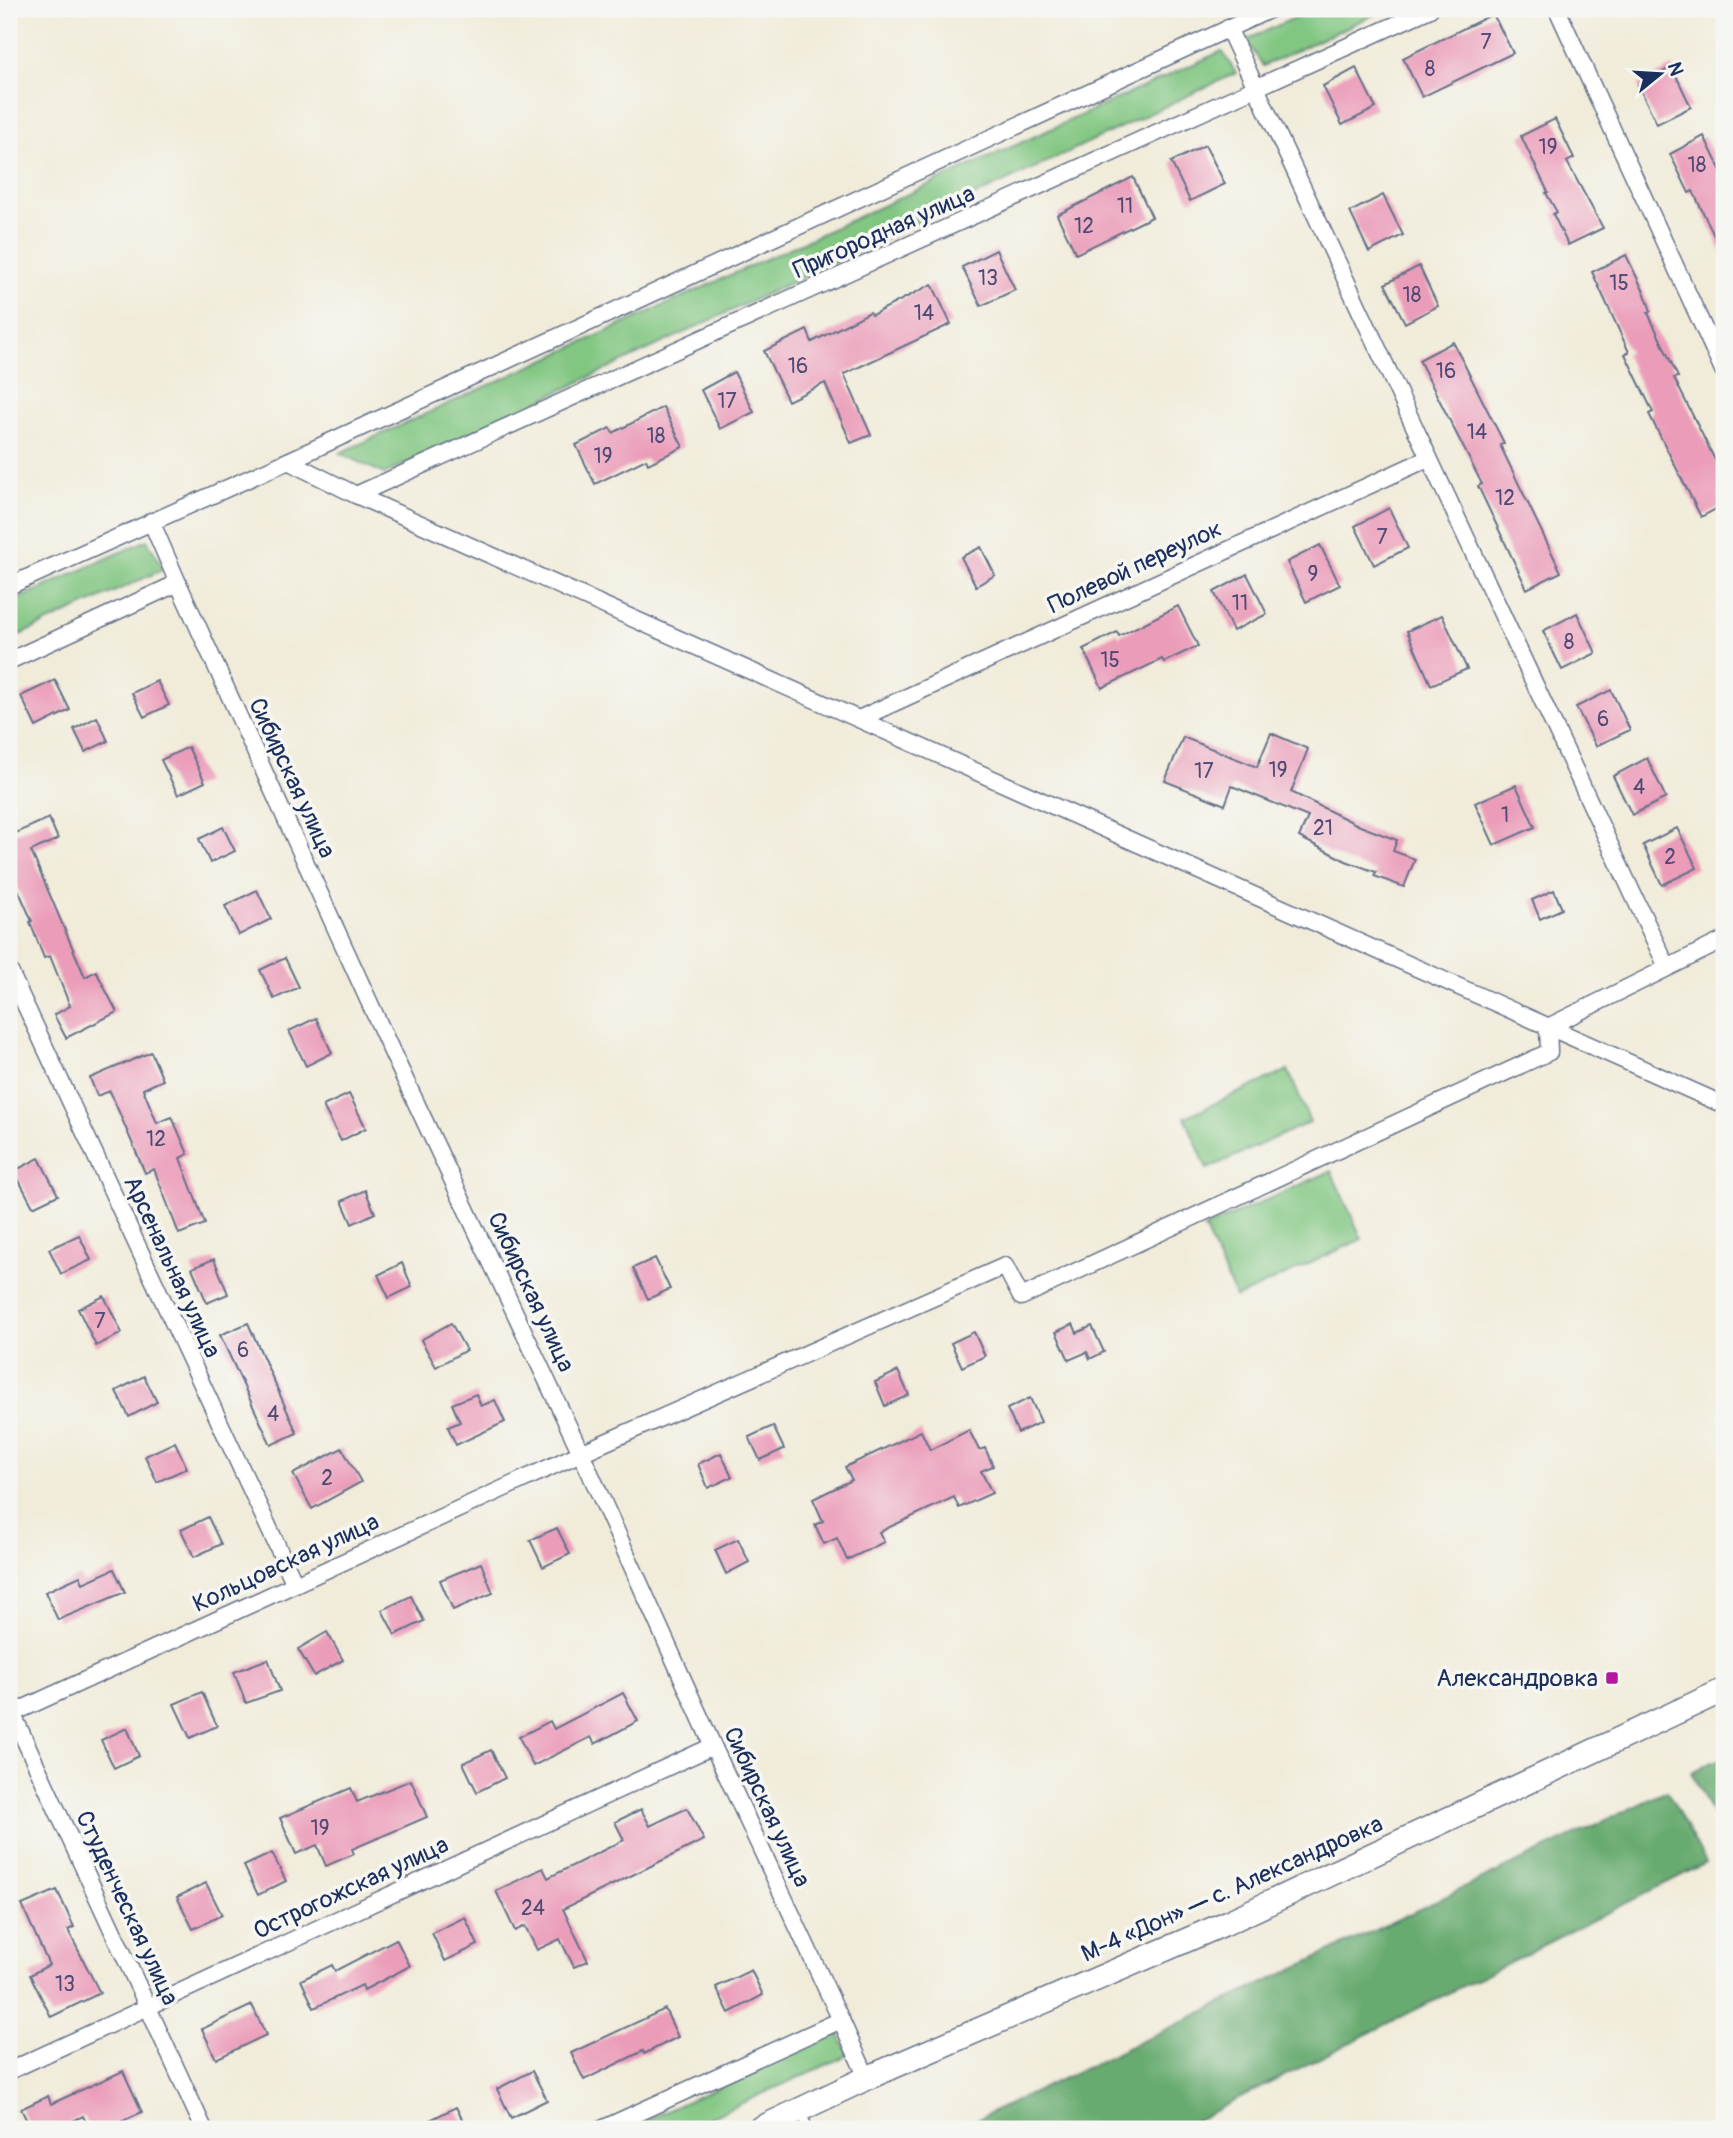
<svg xmlns="http://www.w3.org/2000/svg" width="1733" height="2138" font-family="Pangolin,sans-serif">
<style>
.green{fill:#81c681;stroke:#4e7a70;stroke-width:2}
.forest{fill:#68ab6f;stroke:#426d66;stroke-width:2}
.building{fill:#eb9cb9}
.lines{fill:none;stroke-linecap:round;stroke-linejoin:round}
.lane-casing{stroke:#667189;stroke-width:11}
.street-casing{stroke:#667189;stroke-width:19}
.secondary-casing{stroke:#667189;stroke-width:26}
.lane{stroke:#fff;stroke-width:8}
.street{stroke:#fff;stroke-width:16}
.secondary{stroke:#fff;stroke-width:23}
.poi-dot{fill:#b5179e;stroke:#f6f6f2;stroke-width:2.5}
.labels{text-anchor:middle;dominant-baseline:central;stroke-width:7;stroke-linejoin:round;paint-order:stroke}
.number-label{font-size:21px;fill:#4f4a75}
.street-label{font-size:24px;fill:#1b2f5e;stroke:#f6f6f2}
.poi-label{font-size:24px;fill:#1b2f5e;stroke:#f6f6f2;text-anchor:end}
</style>
<rect width="100%" height="100%" fill="#f6f6f2"/>
<filter id="ink" filterUnits="userSpaceOnUse"><feTurbulence type="fractalNoise" baseFrequency=".0143" numOctaves="2"/><feDisplacementMap in="SourceGraphic" scale="14" xChannelSelector="R" yChannelSelector="G"/><feConvolveMatrix kernelMatrix="1 2 1 2 8 2 1 2 1" color-interpolation-filters="sRGB"/></filter>
<filter id="wash" filterUnits="userSpaceOnUse"><feTurbulence type="fractalNoise" baseFrequency=".00686" numOctaves="4" result="noise"/><feDisplacementMap in="SourceGraphic" scale="28" xChannelSelector="R" yChannelSelector="G"/><feGaussianBlur stdDeviation="1.57" result="paint"/><feColorMatrix in="noise" values="0 0 0 0 0 0 0 0 0 0 0 0 0 0 0 0 0 1.4 0 .05"/><feComposite in="paint" operator="in"/></filter>
<g filter="url(#wash)">
<rect width="100%" height="100%" fill="#f1ecda"/>
<!-- green -->
<g class="green">
<path d="M1314 9H1386L1263 66 1246 40Z"/>
<path d="M1222 51 1236 73 384 474 340 453Z"/>
<path d="M147 540 164 569 9 640V603Z"/>
<path d="M1288 1070 1310 1122 1207 1169 1185 1117Z"/>
<path d="M1331 1171 1362 1239 1236 1298 1204 1228Z"/>
<path d="M838 2032 848 2055 685 2129H627Z"/>
</g>
<!-- forest -->
<g class="forest">
<path d="M1724 1757V1837L1691 1772Z"/>
<path d="M1667 1791 1706 1863 1179 2129H957Z"/>
</g>
<g id="blocks">
<!-- building -->
<g class="building">
<path d="M1493 14 1513 53 1422 97 1403 58Z"/>
<path d="M1672 67 1691 107 1657 124 1638 85Z"/>
<path d="M1356 68 1376 108 1342 125 1323 86Z"/>
<path d="M1555 119 1574 158 1567 162 1603 228 1568 245 1553 214 1557 212 1546 193 1548 192 1521 136Z"/>
<path d="M1704 136 1724 177V257L1693 191 1689 193 1670 154Z"/>
<path d="M1205 145 1225 184 1190 201 1171 162Z"/>
<path d="M1133 177 1152 217 1076 254 1057 215Z"/>
<path d="M1383 195 1403 235 1369 252 1350 212Z"/>
<path d="M996 250 1015 290 981 306 962 267Z"/>
<path d="M1626 255 1645 294 1651 311 1648 313 1678 377 1674 378 1724 478V505L1701 517 1649 414 1653 412 1625 354 1629 352 1592 272Z"/>
<path d="M1419 266 1438 306 1405 323 1385 284Z"/>
<path d="M932 284 951 324 844 374 871 435 851 443 825 383 788 401 764 351 807 330 812 342 870 312 872 315Z"/>
<path d="M1453 342 1504 443 1500 445 1561 572 1527 589 1478 486 1482 484 1419 360Z"/>
<path d="M734 372 754 412 720 429 701 390Z"/>
<path d="M663 407 683 447 648 464 646 459 595 484 576 445 610 428 613 433Z"/>
<path d="M1389 508 1408 548 1374 565 1355 526Z"/>
<path d="M1320 545 1340 585 1306 602 1287 562Z"/>
<path d="M981 547 995 575 976 586 961 557Z"/>
<path d="M1247 574 1267 614 1233 631 1214 592Z"/>
<path d="M1178 606 1198 646 1164 662 1162 659 1102 688 1083 649 1117 632 1119 636Z"/>
<path d="M1577 613 1596 653 1562 670 1543 631Z"/>
<path d="M1442 615 1467 669 1431 685 1407 631Z"/>
<path d="M55 680 70 710 36 727 21 696Z"/>
<path d="M157 681 169 705 144 717 132 693Z"/>
<path d="M1611 690 1630 730 1596 746 1576 707Z"/>
<path d="M97 717 108 741 85 752 74 729Z"/>
<path d="M1271 733 1308 749 1291 792 1360 826 1397 840 1393 851 1415 859 1404 887 1374 876 1376 872 1346 861 1299 837 1308 817 1232 786 1225 805 1165 781 1183 737 1257 767Z"/>
<path d="M188 747 205 782 178 795 161 760Z"/>
<path d="M1647 758 1666 798 1632 815 1613 776Z"/>
<path d="M1516 785 1535 827 1494 845 1475 803Z"/>
<path d="M49 818 58 839 31 851 85 977 96 971 117 1012 66 1038 54 1015 70 1006 50 956 44 958 30 922 32 921 9 869V836Z"/>
<path d="M223 827 235 851 210 863 199 839Z"/>
<path d="M1677 828 1697 868 1662 885 1643 845Z"/>
<path d="M257 890 271 919 239 935 225 906Z"/>
<path d="M1554 890 1562 909 1540 919 1532 900Z"/>
<path d="M285 958 299 987 274 999 260 970Z"/>
<path d="M316 1018 332 1053 306 1066 289 1031Z"/>
<path d="M151 1052 163 1080 143 1089 157 1123 172 1117 188 1154 180 1158 205 1224 179 1234 154 1169 145 1173 110 1091 97 1096 90 1078Z"/>
<path d="M349 1094 366 1128 341 1141 323 1106Z"/>
<path d="M39 1158 58 1195 33 1207 14 1171Z"/>
<path d="M365 1190 375 1213 352 1224 342 1201Z"/>
<path d="M79 1235 91 1260 61 1274 49 1249Z"/>
<path d="M655 1258 670 1289 648 1299 633 1268Z"/>
<path d="M214 1259 228 1294 207 1303 192 1268Z"/>
<path d="M402 1263 412 1287 389 1298 378 1275Z"/>
<path d="M104 1296 122 1333 96 1346 78 1309Z"/>
<path d="M248 1323 297 1433 271 1445 220 1335Z"/>
<path d="M451 1323 466 1350 436 1367 421 1340Z"/>
<path d="M1073 1324 1077 1333 1092 1326 1104 1352 1090 1359 1087 1352 1069 1360 1056 1332Z"/>
<path d="M974 1332 985 1356 962 1367 951 1343Z"/>
<path d="M898 1371 909 1395 885 1406 875 1382Z"/>
<path d="M144 1376 157 1402 129 1417 116 1391Z"/>
<path d="M476 1394 481 1406 495 1400 505 1422 456 1445 448 1427 460 1422 452 1404Z"/>
<path d="M1030 1398 1041 1422 1018 1433 1007 1409Z"/>
<path d="M773 1426 784 1449 760 1460 749 1437Z"/>
<path d="M969 1430 979 1450 985 1448 993 1466 981 1471 992 1493 959 1508 954 1497 879 1532 884 1542 847 1560 837 1538 824 1544 815 1525 823 1521 813 1499 852 1480 845 1467 921 1431 930 1450Z"/>
<path d="M175 1442 187 1468 157 1482 145 1456Z"/>
<path d="M342 1448 361 1482 312 1509 293 1474Z"/>
<path d="M721 1453 732 1477 708 1488 698 1464Z"/>
<path d="M208 1517 221 1544 194 1557 181 1530Z"/>
<path d="M557 1528 570 1554 543 1567 530 1540Z"/>
<path d="M738 1539 749 1562 726 1574 715 1550Z"/>
<path d="M481 1563 493 1593 453 1610 440 1580Z"/>
<path d="M114 1569 125 1592 58 1620 45 1592 80 1576 83 1583Z"/>
<path d="M411 1596 424 1621 395 1635 382 1610Z"/>
<path d="M327 1632 343 1660 314 1676 298 1649Z"/>
<path d="M268 1659 280 1691 246 1703 234 1672Z"/>
<path d="M202 1692 217 1726 190 1738 174 1704Z"/>
<path d="M623 1693 638 1721 595 1744 591 1737 533 1766 519 1737 550 1721 554 1729Z"/>
<path d="M127 1728 139 1756 114 1768 101 1740Z"/>
<path d="M491 1750 505 1778 477 1792 463 1763Z"/>
<path d="M411 1780 427 1817 352 1849 354 1854 326 1866 317 1845 296 1854 280 1818 351 1788 357 1802Z"/>
<path d="M687 1808 704 1840 563 1909 588 1961 574 1967 560 1939 537 1950 525 1926 515 1931 496 1891 543 1868 548 1878 624 1840 615 1822 641 1809 650 1826Z"/>
<path d="M272 1853 286 1881 258 1895 244 1866Z"/>
<path d="M206 1883 222 1915 193 1929 177 1897Z"/>
<path d="M57 1890 74 1927 68 1930 100 1993 51 2017 30 1975 49 1965 22 1905Z"/>
<path d="M465 1917 478 1945 445 1961 432 1933Z"/>
<path d="M396 1939 410 1966 364 1990 362 1985 314 2008 301 1980 332 1965 335 1971Z"/>
<path d="M751 1970 763 1995 729 2013 716 1987Z"/>
<path d="M252 2005 266 2035 216 2059 202 2029Z"/>
<path d="M665 2009 678 2037 644 2054 643 2051 584 2080 571 2053Z"/>
<path d="M123 2071 142 2112 105 2129H89L83 2116 56 2129H31L21 2109 48 2096 51 2104Z"/>
<path d="M532 2071 547 2100 511 2118 497 2089Z"/>
<path d="M456 2107 467 2129H412Z"/>
</g>
</g>
</g>
<g filter="url(#ink)">
<use href="#blocks" fill-opacity="0" stroke="#667189" stroke-width="2"/>
<g class="lines">
<defs>
<path id="lane" d="M801 2113 809 2129"/>
<g id="street">
<path d="M1557 9 1724 372"/>
<path d="M1228 28 1667 967"/>
<path d="M288 461 356 495 1724 1105"/>
<path d="M356 495 1430 9"/>
<path d="M151 521 178 583 393 1054 581 1453 713 1746 841 2020"/>
<path d="M9 586 288 461 1271 9"/>
<path d="M9 661 178 583"/>
<path d="M861 718 1429 458"/>
<path d="M9 970 295 1584"/>
<path d="M9 1706 204 2129"/>
<path d="M9 1715 581 1453 1005 1266 1021 1297 1549 1052 1548 1027 1724 940"/>
<path d="M9 2071 713 1746"/>
<path d="M602 2129 841 2020 867 2078"/>
</g>
<path id="secondary" d="M759 2129 867 2078 1224 1924 1724 1690"/>
</defs>
<!-- lane casing -->
<use href="#lane" class="lane-casing"/>
<!-- street casing -->
<use href="#street" class="street-casing"/>
<!-- secondary casing -->
<use href="#secondary" class="secondary-casing"/>
<!-- lane -->
<use href="#lane" class="lane"/>
<!-- street -->
<use href="#street" class="street"/>
<!-- secondary -->
<use href="#secondary" class="secondary"/>
</g>
</g>
<!-- markers -->
<rect class="poi-dot" x="1605" y="1671" width="14" height="14" rx="3.5"/>
<g class="labels">
<!-- number labels -->
<g class="number-label">
<text x="1486" y="42">7</text>
<text x="1430" y="69">8</text>
<text x="1548" y="147">19</text>
<text x="1697" y="165">18</text>
<text x="1125" y="206">11</text>
<text x="1084" y="226">12</text>
<text x="988" y="278">13</text>
<text x="1619" y="283">15</text>
<text x="1412" y="295">18</text>
<text x="924" y="313">14</text>
<text x="798" y="366">16</text>
<text x="1446" y="371">16</text>
<text x="727" y="401">17</text>
<text x="1477" y="432">14</text>
<text x="656" y="436">18</text>
<text x="603" y="456">19</text>
<text x="1505" y="498">12</text>
<text x="1382" y="537">7</text>
<text x="1313" y="574">9</text>
<text x="1240" y="603">11</text>
<text x="1569" y="642">8</text>
<text x="1110" y="660">15</text>
<text x="1603" y="719">6</text>
<text x="1278" y="770">19</text>
<text x="1204" y="771">17</text>
<text x="1639" y="787">4</text>
<text x="1505" y="815">1</text>
<text x="1323" y="828">21</text>
<text x="1670" y="857">2</text>
<text x="156" y="1139">12</text>
<text x="100" y="1321">7</text>
<text x="243" y="1350">6</text>
<text x="273" y="1414">4</text>
<text x="327" y="1478">2</text>
<text x="320" y="1828">19</text>
<text x="533" y="1908">24</text>
<text x="65" y="1984">13</text>
</g>
<!-- street labels -->
<g class="street-label">
<text transform="translate(884 232) rotate(-24)">Пригородная улица</text>
<text transform="translate(1135 567) rotate(-25)">Полевой переулок</text>
<text transform="translate(292 778) rotate(65)">Сибирская улица</text>
<text transform="translate(172 1267) rotate(65)">Арсенальная улица</text>
<text transform="translate(531 1292) rotate(65)">Сибирская улица</text>
<text transform="translate(286 1563) rotate(-25)">Кольцовская улица</text>
<text transform="translate(767 1807) rotate(65)">Сибирская улица</text>
<text transform="translate(351 1888) rotate(-25)">Острогожская улица</text>
<text transform="translate(1232 1889) rotate(-24)">М-4 «Дон» — с. Александровка</text>
<text transform="translate(127 1908) rotate(65)">Студенческая улица</text>
</g>
<!-- poi labels -->
<g class="poi-label">
<text x="1598" y="1678">Александровка</text>
</g>
</g>
<!-- margin -->
<rect width="1733" height="2138" fill="none" stroke="#f6f6f2" stroke-width="35"/>
<!-- north arrow -->
<g transform="translate(1660 74) rotate(72)" stroke="#f6f6f2" stroke-width="5" paint-order="stroke">
<path d="M0-5L12 26L0 18L-12 26Z" fill="#1b2f5e"/>
<text y="-10" font-size="19" font-weight="bold" text-anchor="middle" fill="#1b2f5e">N</text>
</g>
</svg>
